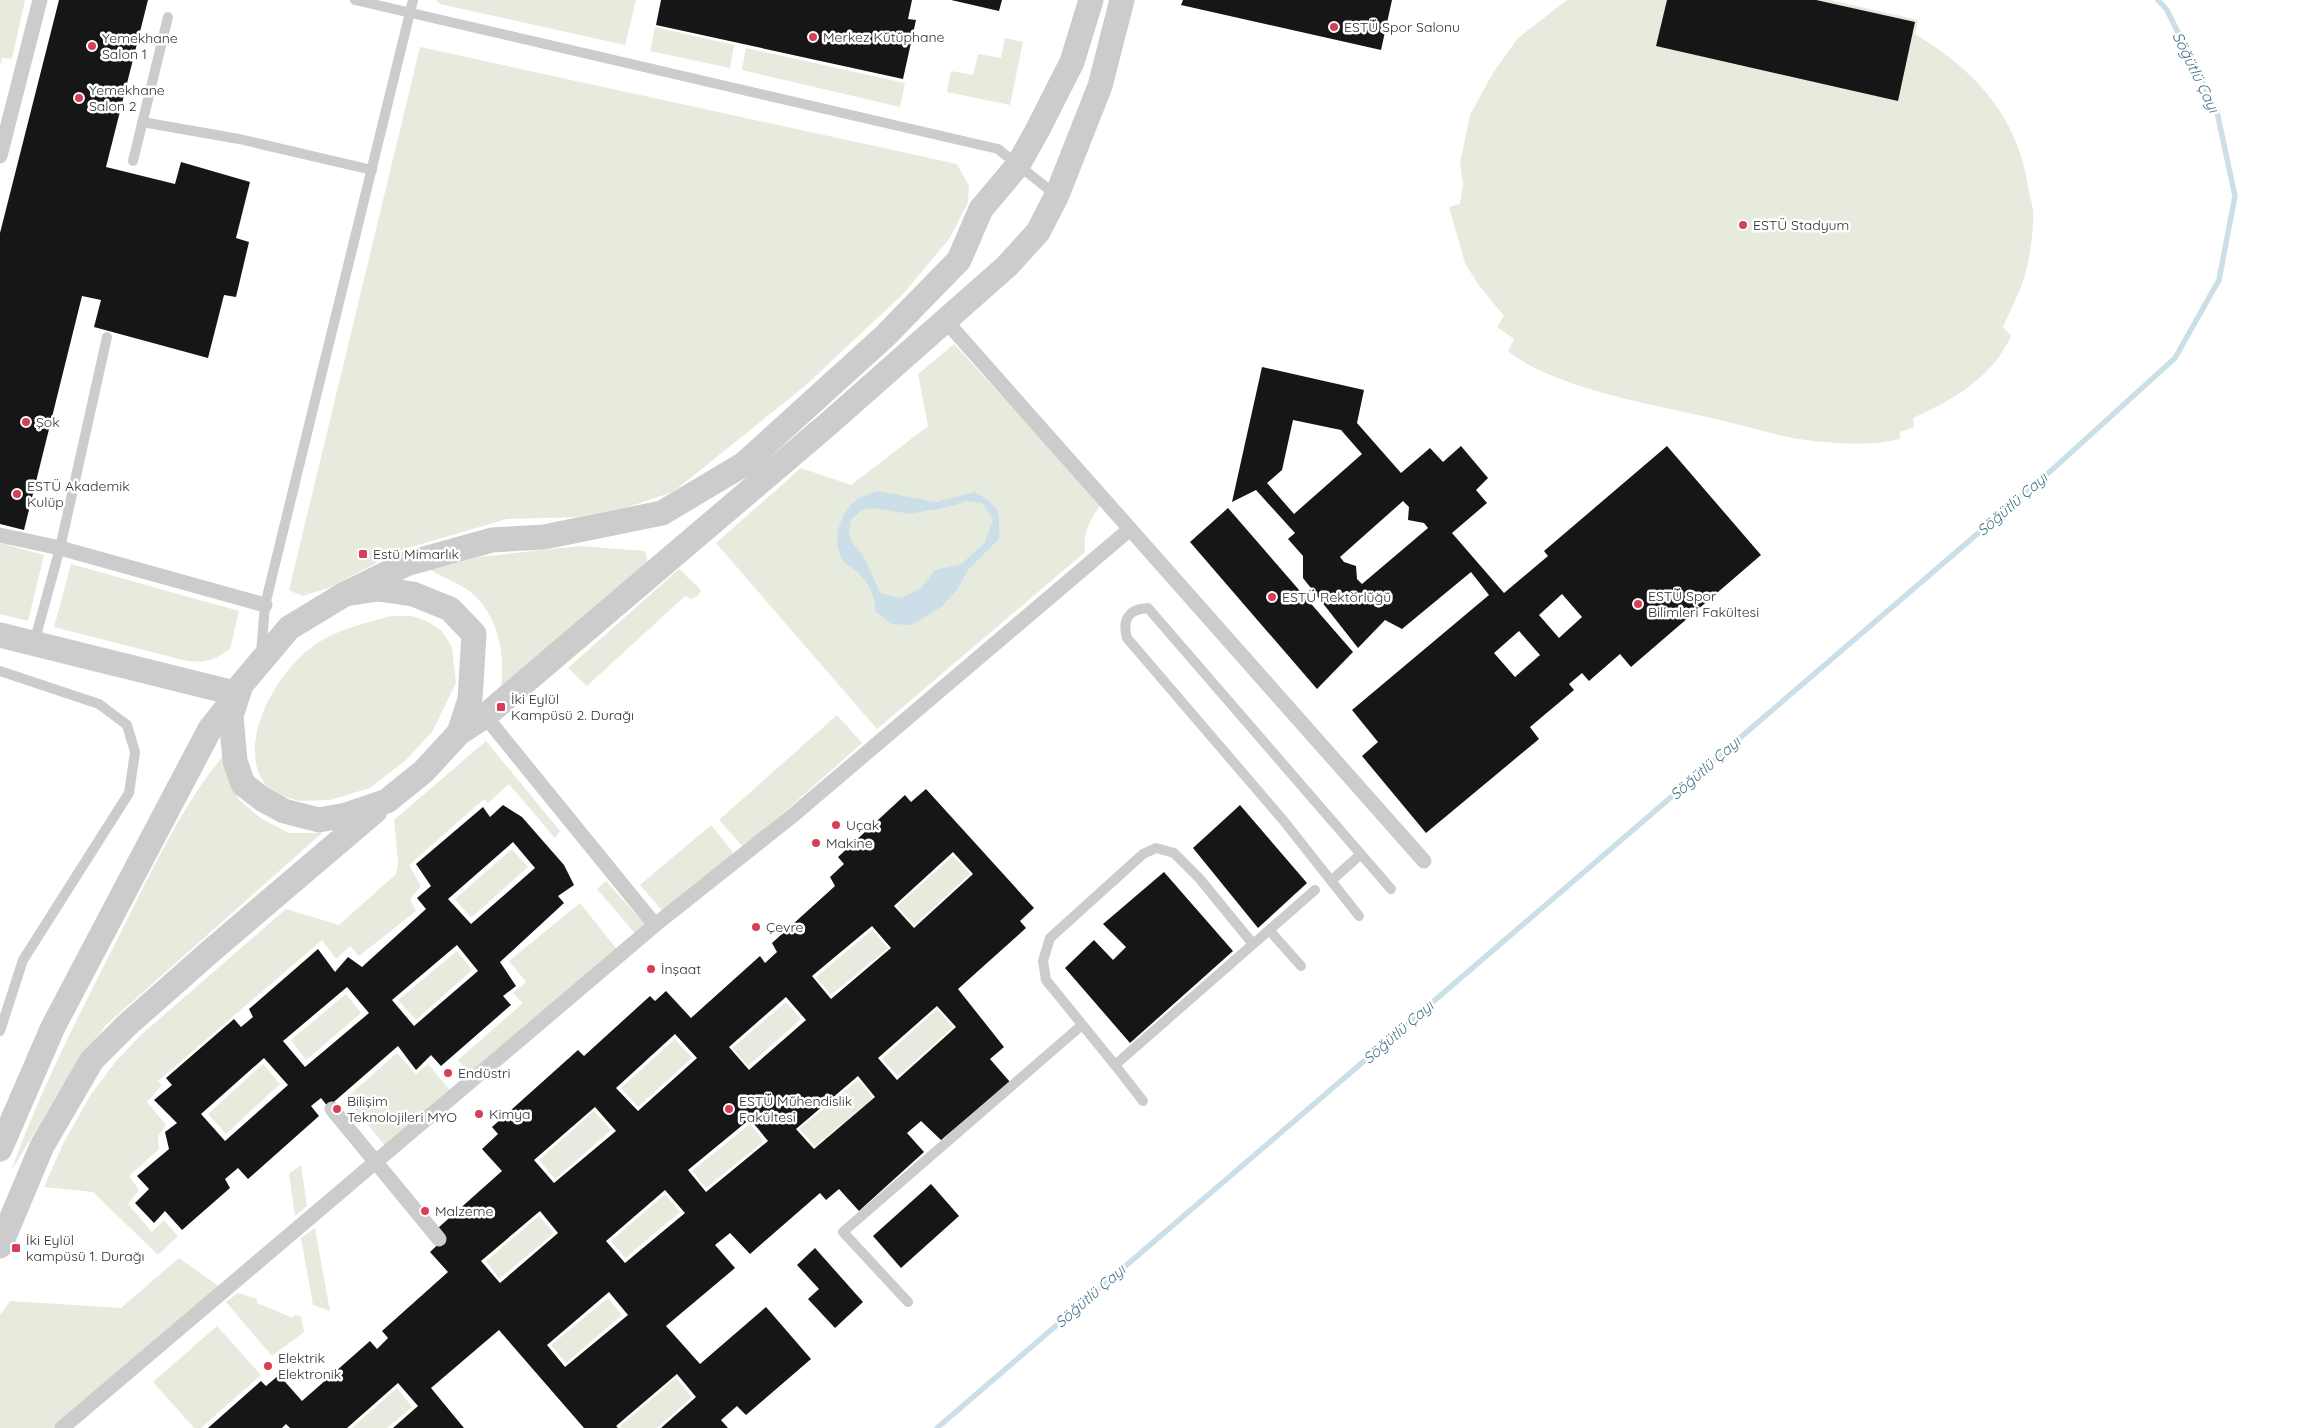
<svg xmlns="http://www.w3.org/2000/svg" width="2312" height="1428" font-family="Quicksand,sans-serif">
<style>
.green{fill:#e6ebde}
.water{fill:#ccdfe9;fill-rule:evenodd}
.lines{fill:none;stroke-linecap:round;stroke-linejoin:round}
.stream{stroke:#ccdfe9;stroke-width:5.5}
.building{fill:#161616;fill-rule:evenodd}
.service{stroke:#ccc;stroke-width:10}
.pedestrian{stroke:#ccc;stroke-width:15}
.tertiary{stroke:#ccc;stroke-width:25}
.poi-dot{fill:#d64054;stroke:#fff;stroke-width:2}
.labels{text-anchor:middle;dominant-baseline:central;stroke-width:5;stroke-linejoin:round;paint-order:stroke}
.poi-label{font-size:14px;fill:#2f2f2f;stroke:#fff;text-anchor:start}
.water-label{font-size:15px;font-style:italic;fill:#44738a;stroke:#fff}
</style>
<rect width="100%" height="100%" fill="#fff"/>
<!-- green -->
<g class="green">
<path d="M0 0H25L12 59 2 58 0 67Z"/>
<path d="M436 0H636L625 45 440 4Z"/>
<path d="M1567 0H1830L1918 20 1915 34C1977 72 2018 116 2029 191 2030 197 2032 203 2033 210 2034 223 2031 249 2028 263 2024 285 2012 306 2003 327L2011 336C1991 379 1954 399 1913 418L1914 427 1900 432V439C1872 446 1842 444 1813 441 1782 438 1751 427 1720 420 1659 405 1557 390 1508 351L1514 339 1497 327 1504 316 1478 284 1465 263 1449 207 1460 204 1463 184 1460 163 1470 115 1493 73 1518 38Z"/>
<path d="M655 27 734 45 730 68 650 51Z"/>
<path d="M1005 38 1023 42 1010 105 947 92 951 71 973 75 978 54 1001 58Z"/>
<path d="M420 47 957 164 969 186 968 203 949 239 903 294 805 386 673 492 628 507 578 517 507 519 401 550 329 588 302 596 289 590Z"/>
<path d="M746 48 905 83 900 107 742 70Z"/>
<path d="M954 344 1101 504C1090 520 1083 531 1085 552L877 729 716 543 801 468 851 485 928 426 918 374Z"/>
<path d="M0 543 44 555 28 621 0 614Z"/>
<path d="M581 546 645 551 648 564 501 686C505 654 499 620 475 596 466 586 443 578 431 570L479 557Z"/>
<path d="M71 564 239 611 230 649C213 660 208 663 187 661L54 627Z"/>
<path d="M679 569 701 590 698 596 691 599 685 596 587 686 568 668Z"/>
<path d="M391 616H412L426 621 441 630 452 647 456 683 432 732 406 760 370 788 330 800 299 801 270 792C266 785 259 776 257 768 246 726 280 670 313 646 335 630 365 623 391 616Z"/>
<path d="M837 715 862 743 744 848 719 820Z"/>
<path d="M486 741 560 831 555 838 509 784 488 803 484 799 409 865 421 886 410 899 416 911 359 956 350 946 336 959 322 940 158 1081 162 1085 147 1102 166 1125 158 1136 159 1149 129 1176 139 1190 128 1204 152 1232 164 1220 178 1236 158 1255 93 1192 44 1187 63 1144 90 1096 116 1061 142 1034 286 909 339 925 396 874 398 863 394 820Z"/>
<path d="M223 756 227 775 239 800 262 819 289 833H322L106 1025 71 1073 11 1171C40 1090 80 1013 119 936 149 877 181 806 223 756Z"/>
<path d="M711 825 736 856 666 915 640 885Z"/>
<path d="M512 849 528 867 471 918 455 899Z"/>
<path d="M953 856 970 874 914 925 897 906Z"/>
<path d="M606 881 649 929 639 938 597 889Z"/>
<path d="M580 903 619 952 474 1081 458 1060 523 1003 513 993 526 982 509 961Z"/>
<path d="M872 930 888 948 831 995 816 977Z"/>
<path d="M457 951 472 970 416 1020 398 1000Z"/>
<path d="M346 994 361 1013 306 1060 291 1040Z"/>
<path d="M786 1002 801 1019 748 1066 732 1048Z"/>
<path d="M937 1009 953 1027 898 1076 882 1059Z"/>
<path d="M675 1039 692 1058 638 1107 621 1088Z"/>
<path d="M397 1053 416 1074 428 1064 455 1096 391 1153 346 1098Z"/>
<path d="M263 1064 280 1084 226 1134 208 1114Z"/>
<path d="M858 1080 873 1098 815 1146 799 1129Z"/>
<path d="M594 1111 611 1130 555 1179 539 1160Z"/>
<path d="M750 1124 764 1141 706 1188 692 1171Z"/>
<path d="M301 1165 307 1206 295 1216 289 1174Z"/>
<path d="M665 1194 680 1212 625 1258 611 1241Z"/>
<path d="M539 1216 554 1233 499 1279 486 1261Z"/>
<path d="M315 1228 330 1311 313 1305 301 1238Z"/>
<path d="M179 1258 220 1287 56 1428H0V1315L10 1301 121 1308Z"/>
<path d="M238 1293 257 1299V1303L293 1318 295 1315 301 1316 304 1332 272 1356 226 1302Z"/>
<path d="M608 1298 622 1315 566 1363 551 1345Z"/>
<path d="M217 1326 261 1375 201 1428H194L153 1382Z"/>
<path d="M676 1378 692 1397 657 1428H622L620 1426Z"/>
<path d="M397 1388 412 1407 387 1428H352Z"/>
</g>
<!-- water -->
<path class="water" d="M877 491 936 502 975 492C1000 507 1000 510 999 539L968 570 957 590 941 607 912 625 891 624 876 612C874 595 870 583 857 572 852 568 845 564 842 559 831 539 840 514 856 500 862 496 871 493 877 491ZM967 501 982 503 993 520 984 544 961 564 935 570 921 588 901 598 880 593 864 557 851 541 849 530 851 520 862 510 873 508 910 514 948 507Z"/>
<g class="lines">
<!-- stream -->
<path class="stream" d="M937 1428 2054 468 2175 358 2219 280 2235 196 2217 112 2167 10 2158 0"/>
</g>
<!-- building -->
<g class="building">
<path d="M59 0H148L106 167 175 184 181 162 250 182 236 238 249 242 236 297 224 295 208 358 94 327 101 300 82 296 24 530 0 524V233Z"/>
<path d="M661 0H912L908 19 916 20 903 79 656 25Z"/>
<path d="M951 0H1002L999 11Z"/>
<path d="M1183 0H1392L1381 50 1181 5Z"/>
<path d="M1667 0H1816L1915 22 1898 101 1656 46Z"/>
<path d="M1262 367 1364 390 1357 423 1401 473 1430 448 1443 462 1461 446 1488 478 1476 490 1487 503 1452 533 1504 593 1548 556 1544 551 1667 446 1761 555 1631 667 1620 654 1589 681 1582 673 1569 684 1574 690 1530 727 1539 739 1426 833 1362 756 1378 742 1352 710 1489 595 1471 572 1402 629 1385 620 1358 648 1303 578V556L1288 539 1295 533 1256 490 1232 502ZM1293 420 1341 430 1362 454 1294 514 1267 483 1282 470ZM1403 501 1409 507 1408 520 1424 523 1428 528 1362 584 1357 579 1356 566 1344 562 1340 557ZM1562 594 1582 617 1559 638 1539 615ZM1519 631 1540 655 1515 677 1494 653Z"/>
<path d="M1228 508 1353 652 1317 689 1190 542Z"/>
<path d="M926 789 1034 908 1020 921 1026 928 958 989 1004 1047 990 1059 1010 1082 941 1140 921 1121 907 1133 924 1152 859 1211 839 1189 826 1200 820 1193 750 1254 730 1233 715 1245 735 1268 666 1326 700 1364 766 1307 811 1359 746 1415 737 1406 721 1420 728 1428H661L696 1397 677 1374 616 1426 618 1428H584L499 1330 431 1388 464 1428H393L418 1406 398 1383 347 1428H290L286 1424 282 1428H208L261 1381 266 1386 279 1375 302 1401 370 1341 377 1349 388 1338 382 1331 448 1272 430 1252 446 1237 438 1228 502 1171 482 1149 498 1134 492 1127 578 1050 584 1056 650 996 655 1001 666 991 691 1018 760 956 765 963 777 952 772 943 835 886 830 877 844 864 838 857 905 795 911 802ZM953 852 973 874 914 928 894 906ZM872 926 891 948 831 999 812 976ZM786 997 806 1020 749 1070 729 1047ZM937 1006 956 1027 897 1080 878 1058ZM675 1034 697 1058 638 1111 616 1088ZM858 1076 875 1097 814 1149 796 1129ZM595 1107 616 1131 554 1183 534 1160ZM750 1119 768 1141 706 1192 688 1170ZM665 1190 685 1213 625 1263 606 1241ZM540 1211 558 1233 500 1283 481 1261ZM609 1292 628 1315 565 1367 547 1345Z"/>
<path d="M503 805 522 817 564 865 574 885 558 896 564 903 500 962 516 986 503 996 511 1005 441 1066 431 1055 416 1070 398 1046 328 1107 321 1098 311 1106 319 1116 248 1179 238 1168 225 1179 230 1188 182 1230 165 1211 154 1223 135 1203 149 1189 137 1176 169 1149 165 1132 177 1123 154 1100 172 1085 166 1078 234 1019 241 1027 253 1017 249 1009 318 949 335 972 348 957 362 967 426 909 417 898 431 886 416 864 483 807 490 817ZM513 842 535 868 471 924 448 899ZM457 945 478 971 414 1026 392 1000ZM347 987 369 1013 305 1067 283 1041ZM264 1058 288 1085 225 1141 201 1114Z"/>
<path d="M1240 805 1307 883 1258 928 1193 848Z"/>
<path d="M1164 872 1233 951 1130 1043 1065 968 1094 940 1113 960 1126 947 1103 924Z"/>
<path d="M931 1184 959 1216 901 1268 873 1236Z"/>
<path d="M815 1248 863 1302 835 1328 808 1299 819 1289 797 1265Z"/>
</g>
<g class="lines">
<!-- service -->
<g class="service">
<path d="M355 0 998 149 1056 195"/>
<path d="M142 122 239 139 372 170"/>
<path d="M133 161 168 17"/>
<path d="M34 643 60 548 107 337"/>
<path d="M261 654 265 605 413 0"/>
<path d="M0 671 99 704 127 725 135 752 129 793 23 960 0 1031"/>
<path d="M1332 880 1361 854"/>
<path d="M1359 916 1283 820 1127 638C1122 620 1128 609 1148 608L1391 889"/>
<path d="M1270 931 1301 966"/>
<path d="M1115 1065 1046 980 1043 961 1050 938 1143 854 1156 848 1174 853 1199 878 1253 944"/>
<path d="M1143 1101 1115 1065 1315 890"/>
<path d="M908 1302 843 1232 1082 1025"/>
</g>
<!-- pedestrian -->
<g class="pedestrian">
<path d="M0 156 40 0"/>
<path d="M945 320 1424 861"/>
<path d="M0 535 60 548 265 605"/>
<path d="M485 716 655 925"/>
<path d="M332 1109 439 1239"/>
<path d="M62 1428 655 925 791 817 1130 529"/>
</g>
<!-- tertiary -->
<g class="tertiary">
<path d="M378 589 413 594 450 609 474 634 470 699 459 733 424 771 387 801 346 815 319 820 284 811 262 799 243 784 235 761 231 716 241 685 289 628 345 594Z"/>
<path d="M345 594 406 564 492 540 544 537 662 513 744 464 885 336 959 260 981 209 1018 165 1037 131 1072 62 1091 0"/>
<path d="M0 635 238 694 210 729 53 1027 0 1149"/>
<path d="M459 733 485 716 827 425 1007 266 1038 232 1057 195 1100 86 1122 0"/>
<path d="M0 1246 42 1146 92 1060 127 1025 212 950 375 811"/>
</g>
</g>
<!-- markers -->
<g class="poi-dot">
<circle cx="1334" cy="27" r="5"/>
<circle cx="813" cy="37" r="5"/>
<circle cx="92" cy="46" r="5"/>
<circle cx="79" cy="98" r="5"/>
<circle cx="1743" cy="225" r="5"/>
<circle cx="26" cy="422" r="5"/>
<circle cx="17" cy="494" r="5"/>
<rect x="358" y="549" width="10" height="10" rx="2.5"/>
<circle cx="1272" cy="597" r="5"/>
<circle cx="1638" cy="604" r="5"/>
<rect x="496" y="702" width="10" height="10" rx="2.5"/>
<circle cx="836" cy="825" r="5"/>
<circle cx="816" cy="843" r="5"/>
<circle cx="756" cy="927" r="5"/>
<circle cx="651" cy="969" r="5"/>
<circle cx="448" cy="1073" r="5"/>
<circle cx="337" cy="1109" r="5"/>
<circle cx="729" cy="1109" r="5"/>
<circle cx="479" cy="1114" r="5"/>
<circle cx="425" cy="1211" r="5"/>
<rect x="11" y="1243" width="10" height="10" rx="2.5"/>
<circle cx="268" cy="1366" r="5"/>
</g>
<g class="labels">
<!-- poi labels -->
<g class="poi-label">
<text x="1344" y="27">ESTÜ Spor Salonu</text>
<text x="823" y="37">Merkez Kütüphane</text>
<text x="102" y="38">Yemekhane<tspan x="102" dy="16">Salon 1</tspan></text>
<text x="89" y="90">Yemekhane<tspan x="89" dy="16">Salon 2</tspan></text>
<text x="1753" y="225">ESTÜ Stadyum</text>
<text x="36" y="422">Şok</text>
<text x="27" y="486">ESTÜ Akademik<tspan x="27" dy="16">Kulüp</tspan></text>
<text x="373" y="554">Estü Mimarlık</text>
<text x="1648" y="596">ESTÜ Spor<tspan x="1648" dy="16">Bilimleri Fakültesi</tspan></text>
<text x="1282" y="597">ESTÜ Rektörlüğü</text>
<text x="511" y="699">İki Eylül<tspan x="511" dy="16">Kampüsü 2. Durağı</tspan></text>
<text x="846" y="825">Uçak</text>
<text x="826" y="843">Makine</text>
<text x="766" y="927">Çevre</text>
<text x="661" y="969">İnşaat</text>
<text x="458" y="1073">Endüstri</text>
<text x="347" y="1101">Bilişim<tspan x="347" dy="16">Teknolojileri MYO</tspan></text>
<text x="739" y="1101">ESTÜ Mühendislik<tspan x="739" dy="16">Fakültesi</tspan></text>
<text x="489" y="1114">Kimya</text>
<text x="435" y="1211">Malzeme</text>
<text x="26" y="1240">İki Eylül<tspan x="26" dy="16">kampüsü 1. Durağı</tspan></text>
<text x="278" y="1358">Elektrik<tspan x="278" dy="16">Elektronik</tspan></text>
</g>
<!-- water labels -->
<g class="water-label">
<text transform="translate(2196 72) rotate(64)">Söğütlü Çayı</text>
<text transform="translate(2012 504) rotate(-41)">Söğütlü Çayı</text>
<text transform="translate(1705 768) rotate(-41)">Söğütlü Çayı</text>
<text transform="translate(1398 1032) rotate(-41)">Söğütlü Çayı</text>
<text transform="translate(1090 1296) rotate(-41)">Söğütlü Çayı</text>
</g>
</g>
</svg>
